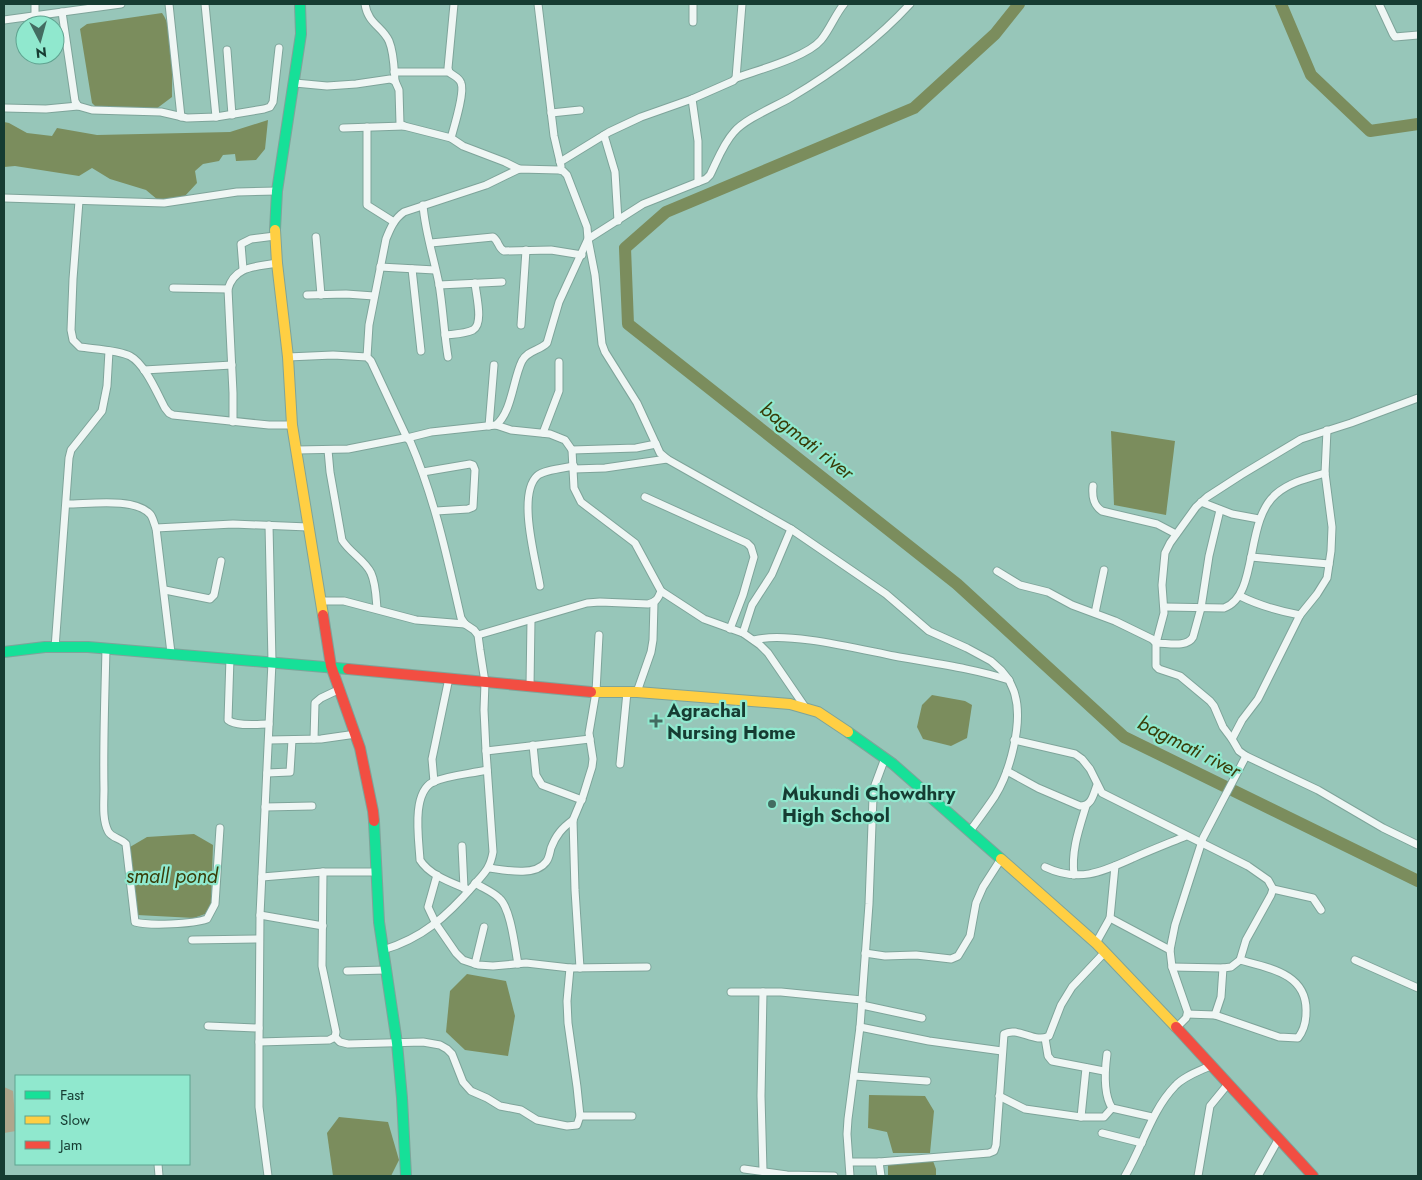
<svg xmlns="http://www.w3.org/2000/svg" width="1422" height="1180" font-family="Jost,sans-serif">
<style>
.green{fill:#afa68c}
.water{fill:#7b8d5d}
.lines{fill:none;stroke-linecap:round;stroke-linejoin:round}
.river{stroke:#7b8d5d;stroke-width:12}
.street-casing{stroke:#7ea49a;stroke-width:9}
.fast-casing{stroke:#7ea49a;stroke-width:12}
.slow-casing{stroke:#7ea49a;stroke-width:12}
.jam-casing{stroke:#7ea49a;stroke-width:12}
.street{stroke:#eff6f4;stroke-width:7}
.fast{stroke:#16e098;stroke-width:10}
.slow{stroke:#ffcf43;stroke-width:10}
.jam{stroke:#f24e42;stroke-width:10}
.poi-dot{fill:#436c61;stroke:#90e8ce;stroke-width:2}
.labels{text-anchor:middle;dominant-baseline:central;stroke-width:4.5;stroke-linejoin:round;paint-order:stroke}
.poi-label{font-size:19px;font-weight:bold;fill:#163c32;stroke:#90e8ce;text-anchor:start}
.water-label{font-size:20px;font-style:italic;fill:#393d09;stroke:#90e8ce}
</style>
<rect width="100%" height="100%" fill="#97c6b9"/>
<!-- green -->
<path class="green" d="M4 1087 13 1091 16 1131 4 1133Z"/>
<!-- water -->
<g class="water">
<path d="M162 13C175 30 172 75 172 97L156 109 96 107 92 103 80 29 87 24Z"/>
<path d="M268 120 265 149 256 160 236 161 235 154 223 155 219 161 203 164 195 171 197 183 184 197 158 200 146 190 110 179 92 168 79 176 15 166 4 167V122L9 123 27 133 52 136 57 128 97 135 230 132Z"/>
<path d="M1111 431 1175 441 1166 515 1114 505Z"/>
<path d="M932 695 965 701 972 705 967 738 951 746 923 739 917 727 922 705Z"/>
<path d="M194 834 213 845 211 904 205 914 194 918 137 915 130 847 147 837Z"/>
<path d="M467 974 506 981 515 1016 508 1056 465 1050 446 1032 450 991Z"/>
<path d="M869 1095 925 1096 934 1111 930 1153H893L887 1132 868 1128Z"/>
<path d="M339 1117 388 1122 399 1160 391 1176H333L327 1133Z"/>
<path d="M933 1161 936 1169V1176H888V1165Z"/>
</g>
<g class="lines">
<!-- river -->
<g class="river">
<path d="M1019 4 995 34 914 108 666 212 625 248 628 324 957 584 1124 737 1418 881"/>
<path d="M1281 4 1311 75 1370 131 1418 124"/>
</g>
<defs>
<g id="street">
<path d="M35 4V15"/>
<path d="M169 4 181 117"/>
<path d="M205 4 216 117"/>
<path d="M365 4C368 24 382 26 389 41 394 53 394 67 395 81"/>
<path d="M538 4 554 136 561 166"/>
<path d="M693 4V22"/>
<path d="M910 4C876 41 834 72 790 98 774 107 745 119 734 132 723 144 717 161 710 175L706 179 643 204 588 239 595 275 602 344 605 352 637 403 660 453 667 459 791 529 886 594 929 631 967 648 991 661 1001 670 1009 680"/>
<path d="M1379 4 1393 34 1395 37 1418 35"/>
<path d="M62 12 75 101 78 106 92 110 161 112 187 118 216 117 264 109 270 107 273 102 279 48"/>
<path d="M4 20 121 4"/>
<path d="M227 50 232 115"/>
<path d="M394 72H449"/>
<path d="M736 78C758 70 807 57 821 40 830 29 835 15 844 4"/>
<path d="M295 83 327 86 356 84 390 79 395 81 399 90 400 124 404 126 451 138 463 146 505 162 519 169"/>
<path d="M692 99 698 141V182"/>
<path d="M5 108 46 109 78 106"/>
<path d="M551 113 580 110"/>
<path d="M367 127V205L394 222"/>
<path d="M343 128 404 126"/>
<path d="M604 135 615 172 618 221"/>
<path d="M451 138C454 127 465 92 461 83 459 77 453 76 449 72L448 68 454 4"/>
<path d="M560 162 609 132 641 117 692 99 733 81 736 78 742 4"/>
<path d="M4 198 164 203 237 192 277 191"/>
<path d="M79 201 73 279 71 330 73 340 80 347C94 349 119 350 130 356 145 364 157 393 165 408L169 413 173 415 269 425H292"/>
<path d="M423 205C425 232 434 258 439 284 443 308 444 333 448 357"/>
<path d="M316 237 321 295"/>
<path d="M431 243 493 237C499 241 498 248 504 251L551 250 582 255"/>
<path d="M380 267 435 270"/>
<path d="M243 269 241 244 251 239 275 236"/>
<path d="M412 269 421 351"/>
<path d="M439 285 502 282"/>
<path d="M173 288 228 289"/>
<path d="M307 295 346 294 374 296"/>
<path d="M521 325 526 250"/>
<path d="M445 335C453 334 465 334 473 330 484 324 476 295 475 283"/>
<path d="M288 357 333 355 367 357 371 361 407 438 431 432 496 425C512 412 513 379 522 361 528 350 539 351 547 343L559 302 588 239 587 227 567 175 563 171 559 170 519 169 486 185 404 212C394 219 390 229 386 239L369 325 367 357"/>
<path d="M144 370 232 365"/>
<path d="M233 422V393L228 289C235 265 257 267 277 263"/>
<path d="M496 425 511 430 550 434 565 440 572 450 574 488 581 502 635 543 661 591 704 619 743 633 760 645 768 653 805 707"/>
<path d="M489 426 494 365"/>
<path d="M1327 430 1325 473 1332 527 1331 551 1327 578 1317 594 1300 615 1258 699 1242 720 1232 739 1239 751 1246 756 1318 790 1383 828 1418 845"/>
<path d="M543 433 559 391V362"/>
<path d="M297 450 348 449 404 438H407L410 441C435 499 447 557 461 618L465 624 474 630 478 635 480 650 485 682 484 710 486 751 493 852C490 869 484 873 474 885 447 916 423 938 383 950"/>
<path d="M328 450 330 472 342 540C350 553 365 560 371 573 376 584 376 597 377 609"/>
<path d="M572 450 636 448 656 444"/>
<path d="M574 469 605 468 667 459"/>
<path d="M423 472 470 464 473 465 475 470 473 507 468 509 436 511"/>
<path d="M1093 486C1092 496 1093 505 1102 511L1157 524 1176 534"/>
<path d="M645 497 747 543 751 547 754 557 743 595 730 629"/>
<path d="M1201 502 1232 514 1259 519"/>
<path d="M67 504C89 504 134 497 150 514 153 517 154 524 156 528L171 653"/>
<path d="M1220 510 1209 556 1201 608 1193 637C1187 648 1168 643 1156 643L1164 613 1162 585 1165 553 1170 543 1196 507 1207 497 1241 475 1301 439 1351 423 1418 398"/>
<path d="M156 528 233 524 308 527"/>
<path d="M1251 557 1329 564"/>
<path d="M997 571 1020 585 1048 592 1072 605 1115 621 1152 639 1156 643V666L1159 669 1180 676 1210 701 1214 706 1223 727 1232 739"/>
<path d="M540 586C536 561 517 495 537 476 543 470 565 468 574 466"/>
<path d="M165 590 210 599 214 595 221 561"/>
<path d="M1240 596C1260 606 1279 611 1300 615"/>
<path d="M321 601H344L416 620 465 624"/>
<path d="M1165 607 1224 608C1259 596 1244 521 1276 494 1290 482 1308 478 1325 473"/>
<path d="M1095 613 1104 570"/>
<path d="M743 633 752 605 772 574 791 529"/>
<path d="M478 635 587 603 600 602 648 604C656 602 658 599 661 591"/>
<path d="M754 640C787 631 858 649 894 656 932 663 972 668 1009 680 1011 685 1014 690 1015 695 1023 723 1010 772 995 796 987 808 978 820 970 831"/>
<path d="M55 648 69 458 71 450 102 411 107 386 109 351"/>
<path d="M106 648C105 695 103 742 104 789 104 802 102 819 108 831 111 838 121 838 126 844L135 922C150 926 193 924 207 919L215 904 220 828"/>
<path d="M230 658 228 720C237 727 258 724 269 724"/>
<path d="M530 686 531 620"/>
<path d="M637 692 651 652 653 640 654 603"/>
<path d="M314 739 315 703 321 698 340 689"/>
<path d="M269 740 321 739 356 734"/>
<path d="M1014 740 1075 754 1082 759 1090 769 1102 793 1248 866 1268 880 1273 889 1271 895 1246 940 1240 960 1231 967 1223 968 1172 967"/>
<path d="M533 745 536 775 542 785 582 800"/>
<path d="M486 751 590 739"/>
<path d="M620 764 627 692"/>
<path d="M1007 771 1038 788 1080 806C1092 806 1093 795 1097 785"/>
<path d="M267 773 290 772 292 740"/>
<path d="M434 782 432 759 449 678"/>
<path d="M265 807 312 806"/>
<path d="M462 846 464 888"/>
<path d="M1045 867C1079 883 1102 872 1133 858 1151 850 1169 843 1186 836"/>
<path d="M489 868C504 870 535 877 546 862 549 859 550 852 551 848 556 835 562 828 573 820"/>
<path d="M437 875 428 907 436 924 456 953 463 960 478 965 493 966 526 963 570 968 647 967"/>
<path d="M1074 875C1071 851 1079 829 1086 806"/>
<path d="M262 877 323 872H376"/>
<path d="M475 883C483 888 493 892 499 898 511 908 515 949 518 964"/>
<path d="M1273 889 1313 898 1321 910"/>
<path d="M469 890C453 883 430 876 420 860 419 840 411 793 433 782 449 775 469 774 487 770"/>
<path d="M260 915 323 926"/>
<path d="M1110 918 1170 950"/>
<path d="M192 940 259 939"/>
<path d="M1096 943 1110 918 1115 866"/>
<path d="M865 953 885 956 916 955 951 959 958 956 970 936 976 903 983 887 1001 859"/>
<path d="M1355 960 1418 988"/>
<path d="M475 964 484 927"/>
<path d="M580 968 575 890 573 820 583 796 592 767 593 759 589 733 596 692 599 635"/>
<path d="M347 971 386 970"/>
<path d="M731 992H781L862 1000"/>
<path d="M862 1005 922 1018"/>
<path d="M1187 1014 1215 1015 1279 1037 1298 1038C1304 1030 1306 1023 1306 1013 1308 974 1270 968 1240 960"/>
<path d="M1215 1015 1221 997 1223 968"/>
<path d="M208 1026 259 1028"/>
<path d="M860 1027 929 1041 1002 1051"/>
<path d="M1177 1027 1186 1018 1188 1013 1172 967 1170 950 1175 925 1203 838 1246 756"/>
<path d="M335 1037 340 1042 348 1044 423 1042 440 1045 447 1049 452 1054 463 1082 471 1091 487 1098 500 1106 521 1110 537 1120 567 1126 577 1125 580 1116 577 1087 568 1023 567 1001 570 968"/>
<path d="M1045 1038 1048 1056 1052 1061 1104 1071"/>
<path d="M259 1042 329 1040 335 1037 336 1032 322 966 323 872"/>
<path d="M1107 1054C1105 1069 1103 1094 1112 1108L1152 1117"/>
<path d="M854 1076 927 1081"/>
<path d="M999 1096 1025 1109 1081 1117H1104L1112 1108"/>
<path d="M580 1116H632"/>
<path d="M1081 1117 1086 1068"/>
<path d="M1102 1133 1142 1143"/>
<path d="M850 1162H879L989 1153 994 1151 996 1145 1004 1034C1018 1026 1035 1044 1049 1036L1061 1005 1072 987 1105 952"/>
<path d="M879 1162 881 1176"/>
<path d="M158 1164 159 1176"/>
<path d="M744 1169 787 1175 834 1176"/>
<path d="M763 1171 761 1096 763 992"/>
<path d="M268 1176 259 1107V1042L260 915 272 662 269 525"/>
<path d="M850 1176 847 1134 848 1119 860 1027 869 904 873 797 875 785 885 758"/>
<path d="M1125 1176C1143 1146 1151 1111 1175 1086 1184 1076 1200 1071 1212 1065"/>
<path d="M1198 1176 1210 1106 1228 1084"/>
<path d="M1258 1176 1278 1140"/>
</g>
<g id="fast">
<path d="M275 230 277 191 301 34 300 4"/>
<path d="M4 652 45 647H88L348 669"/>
<path d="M848 732 893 764 1001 859"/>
<path d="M374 821 379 922 397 1043 402 1098 406 1176"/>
</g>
<g id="slow">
<path d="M275 230 277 263 288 357 292 425 323 615"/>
<path d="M591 692H637L790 704 818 712 848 732"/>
<path d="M1001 859 1097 944 1176 1027"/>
</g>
<g id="jam">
<path d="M323 615 331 666 360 748 373 811 374 821"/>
<path d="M348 669 591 692"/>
<path d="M1176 1027 1313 1176"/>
</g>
</defs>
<!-- street casing -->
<use href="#street" class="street-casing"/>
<!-- fast casing -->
<use href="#fast" class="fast-casing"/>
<!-- slow casing -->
<use href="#slow" class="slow-casing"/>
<!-- jam casing -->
<use href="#jam" class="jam-casing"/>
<!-- street -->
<use href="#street" class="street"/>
<!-- fast -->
<use href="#fast" class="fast"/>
<!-- slow -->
<use href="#slow" class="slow"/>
<!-- jam -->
<use href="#jam" class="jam"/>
</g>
<!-- markers -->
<g class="poi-dot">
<path d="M653.5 713.5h5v5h5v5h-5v5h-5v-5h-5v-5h5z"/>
<circle cx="772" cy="804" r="5"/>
</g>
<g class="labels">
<!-- poi labels -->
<g class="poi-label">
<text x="667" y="710">Agrachal<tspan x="667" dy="22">Nursing Home</tspan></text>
<text x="782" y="793">Mukundi Chowdhry<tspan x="782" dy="22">High School</tspan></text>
</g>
<!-- water labels -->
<g class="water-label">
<text transform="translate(807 441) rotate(38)">bagmati river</text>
<text transform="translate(1189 747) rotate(27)">bagmati river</text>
<text x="172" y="876">small pond</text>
</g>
</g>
<!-- border -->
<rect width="1422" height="1180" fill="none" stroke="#163c32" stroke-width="10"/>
<!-- legend -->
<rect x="15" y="1075" width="175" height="90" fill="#90e8ce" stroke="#5fa390"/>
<rect x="25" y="1091" width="25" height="8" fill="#16e098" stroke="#5fa390"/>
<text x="60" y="1100" font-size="15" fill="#163c32">Fast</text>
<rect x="25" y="1116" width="25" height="8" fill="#ffcf43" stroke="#5fa390"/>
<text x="60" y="1125" font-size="15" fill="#163c32">Slow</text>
<rect x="25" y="1141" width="25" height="8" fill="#f24e42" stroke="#5fa390"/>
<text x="60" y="1150" font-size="15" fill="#163c32">Jam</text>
<!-- north arrow -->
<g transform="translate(40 40) rotate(174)"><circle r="24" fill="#90e8ce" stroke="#5fa390"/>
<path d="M0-4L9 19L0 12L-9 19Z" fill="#436c61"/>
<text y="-8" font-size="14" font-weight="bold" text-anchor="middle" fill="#163c32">N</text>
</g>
</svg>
